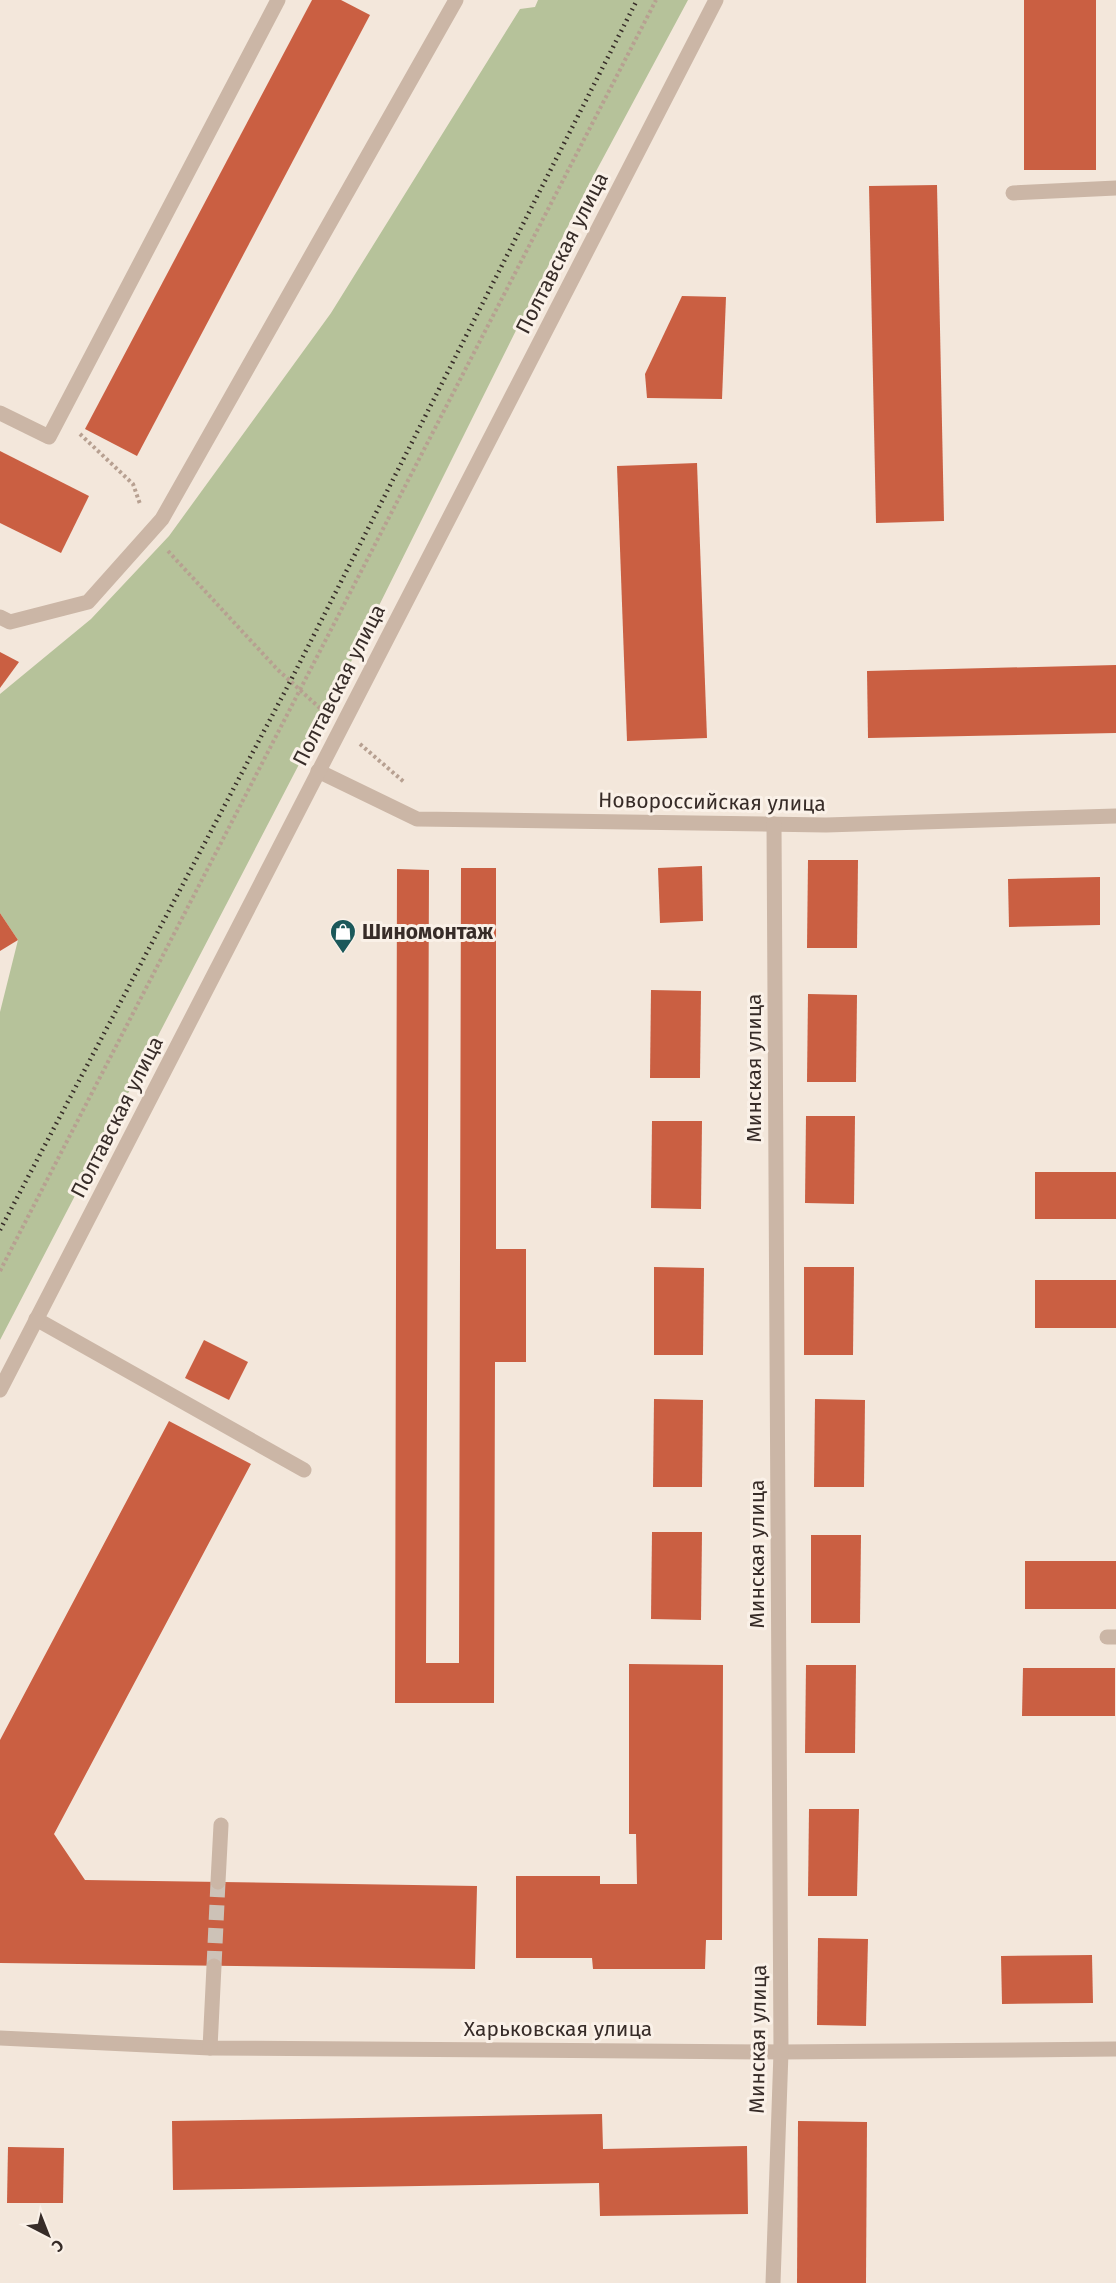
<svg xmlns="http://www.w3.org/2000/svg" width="1116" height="2283" font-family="'Fira Sans',sans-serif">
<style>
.green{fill:#b6c29a}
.building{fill:#ca5f42}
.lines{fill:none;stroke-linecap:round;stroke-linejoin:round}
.minor-tunnel{stroke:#cdc2b7;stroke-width:15;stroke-dasharray:15 8;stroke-linecap:butt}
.path{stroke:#b7a091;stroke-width:4;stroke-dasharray:3 3;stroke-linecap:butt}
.minor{stroke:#cbb6a6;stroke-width:15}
.rail{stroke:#372c28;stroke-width:4.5;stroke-dasharray:1.5 4.5;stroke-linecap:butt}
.labels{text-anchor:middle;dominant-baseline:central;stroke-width:6;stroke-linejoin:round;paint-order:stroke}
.street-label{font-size:21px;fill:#372c28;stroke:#faf1e8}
.poi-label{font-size:21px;font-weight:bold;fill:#372c28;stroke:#faf1e8;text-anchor:start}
</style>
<rect width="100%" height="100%" fill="#f3e7db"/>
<!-- green -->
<path class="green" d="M538 0H688L587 188 321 722 0 1340V1012L18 940 0 913V694L91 619 169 536 331 313 520 9 535 7Z"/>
<!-- building -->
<g class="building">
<path d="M312 0H341L370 15 137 456 85 429Z"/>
<rect x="1024" y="0" width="72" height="170"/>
<path d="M937 185 944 521 876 523 869 186Z"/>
<path d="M682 296 726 297 722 399 647 398 645 374Z"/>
<path d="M0 451 89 496 61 553 0 523Z"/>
<path d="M697 463 707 738 627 741 617 466Z"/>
<path d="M0 652 19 662 0 688Z"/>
<path d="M1116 665V733L868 738 867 671Z"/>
<path d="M808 860H858L857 948H807Z"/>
<path d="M702 866 703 921 660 923 658 868Z"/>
<path d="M461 868H496V1249H526V1362H495L494 1703H395L397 869 429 870 426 1663H459Z"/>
<path d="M1100 877V925L1009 927 1008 879Z"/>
<path d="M0 913 18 940 0 951Z"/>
<path d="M651 990 701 991 700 1078H650Z"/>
<path d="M808 994 857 995 856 1082H807Z"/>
<path d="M806 1116H855L854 1204 805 1203Z"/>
<path d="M652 1121H702L701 1209 651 1208Z"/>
<rect x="1035" y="1172" width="81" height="47"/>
<path d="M654 1267 704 1268 703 1355H654Z"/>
<path d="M804 1267H854L853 1355H804Z"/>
<rect x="1035" y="1280" width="81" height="48"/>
<path d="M204 1340 248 1362 229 1400 185 1378Z"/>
<path d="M654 1399 703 1400 702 1487H653Z"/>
<path d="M815 1399 865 1400 864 1487H814Z"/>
<path d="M169 1421 251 1464 54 1834 85 1880 477 1886 475 1969 0 1963V1740Z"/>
<path d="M652 1532H702L701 1620 651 1619Z"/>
<path d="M811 1535H861L860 1623H811Z"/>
<rect x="1025" y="1561" width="91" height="48"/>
<path d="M629 1664 723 1665 722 1940H706L705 1969H593L592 1958H516V1876H600V1884H637L636 1834H629Z"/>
<path d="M806 1665H856L855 1753H805Z"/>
<path d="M1023 1668H1115V1716H1022Z"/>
<path d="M809 1809H859L857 1896H808Z"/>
<path d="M818 1938 868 1939 866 2026 817 2025Z"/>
<path d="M1092 1955 1093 2003 1002 2004 1001 1956Z"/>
<path d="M602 2114 603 2149 747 2146 748 2214 600 2216 599 2183 173 2190 172 2121Z"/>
<path d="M798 2121 867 2122 866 2283H797Z"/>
<path d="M8 2147 64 2148 63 2203H7Z"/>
</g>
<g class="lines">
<!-- minor-tunnel -->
<path class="minor-tunnel" d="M214 1966 218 1882"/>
<!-- path -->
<g class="path">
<path d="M80 434 133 484 140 504"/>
<path d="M168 551 277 669 323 711"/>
<path d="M360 744 404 782"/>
<path d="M0 1271 656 0"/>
</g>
<!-- minor -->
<g class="minor">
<path d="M1013 193 1116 188"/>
<path d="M0 413 49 437 278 0"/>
<path d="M0 617 10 622 88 602 162 519 456 0"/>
<path d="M318 771 417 819 826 825 1116 816"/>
<path d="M36 1319 304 1470"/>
<path d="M0 1390 716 0"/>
<path d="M1107 1637H1116"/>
<path d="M218 1882 221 1825"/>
<path d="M0 2038 210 2048 781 2052 1116 2049"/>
<path d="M210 2048 214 1966"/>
<path d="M773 2283 781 2052 774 824"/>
</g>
<!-- rail -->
<path class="rail" d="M0 1230 291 680 637 0"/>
</g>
<!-- icons -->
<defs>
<symbol id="shop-pin" viewBox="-11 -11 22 30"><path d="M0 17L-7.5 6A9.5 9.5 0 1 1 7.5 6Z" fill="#1b585a" stroke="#faf1e8"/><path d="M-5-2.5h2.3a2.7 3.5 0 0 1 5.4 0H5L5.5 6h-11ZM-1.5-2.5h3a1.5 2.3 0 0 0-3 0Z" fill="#fff"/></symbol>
</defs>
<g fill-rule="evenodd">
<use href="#shop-pin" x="328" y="917" width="30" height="40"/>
</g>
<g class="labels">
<!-- street labels -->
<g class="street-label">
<text transform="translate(562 253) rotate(-63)">Полтавская улица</text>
<text transform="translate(339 685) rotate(-63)">Полтавская улица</text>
<text transform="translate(712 802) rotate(1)">Новороссийская улица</text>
<text transform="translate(754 1068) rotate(-90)">Минская улица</text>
<text transform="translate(117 1117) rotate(-63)">Полтавская улица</text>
<text transform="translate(757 1554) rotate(-90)">Минская улица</text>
<text x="558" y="2029">Харьковская улица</text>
<text transform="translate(758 2039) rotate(-89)">Минская улица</text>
</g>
<!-- poi labels -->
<g class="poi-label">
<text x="362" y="932">Шиномонтаж</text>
</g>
</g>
<!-- north arrow -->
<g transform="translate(48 2235) rotate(138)" stroke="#faf1e8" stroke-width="4.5" paint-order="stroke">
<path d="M0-4.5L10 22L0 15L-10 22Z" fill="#372c28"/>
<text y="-9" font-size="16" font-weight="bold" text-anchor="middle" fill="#372c28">С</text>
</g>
</svg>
